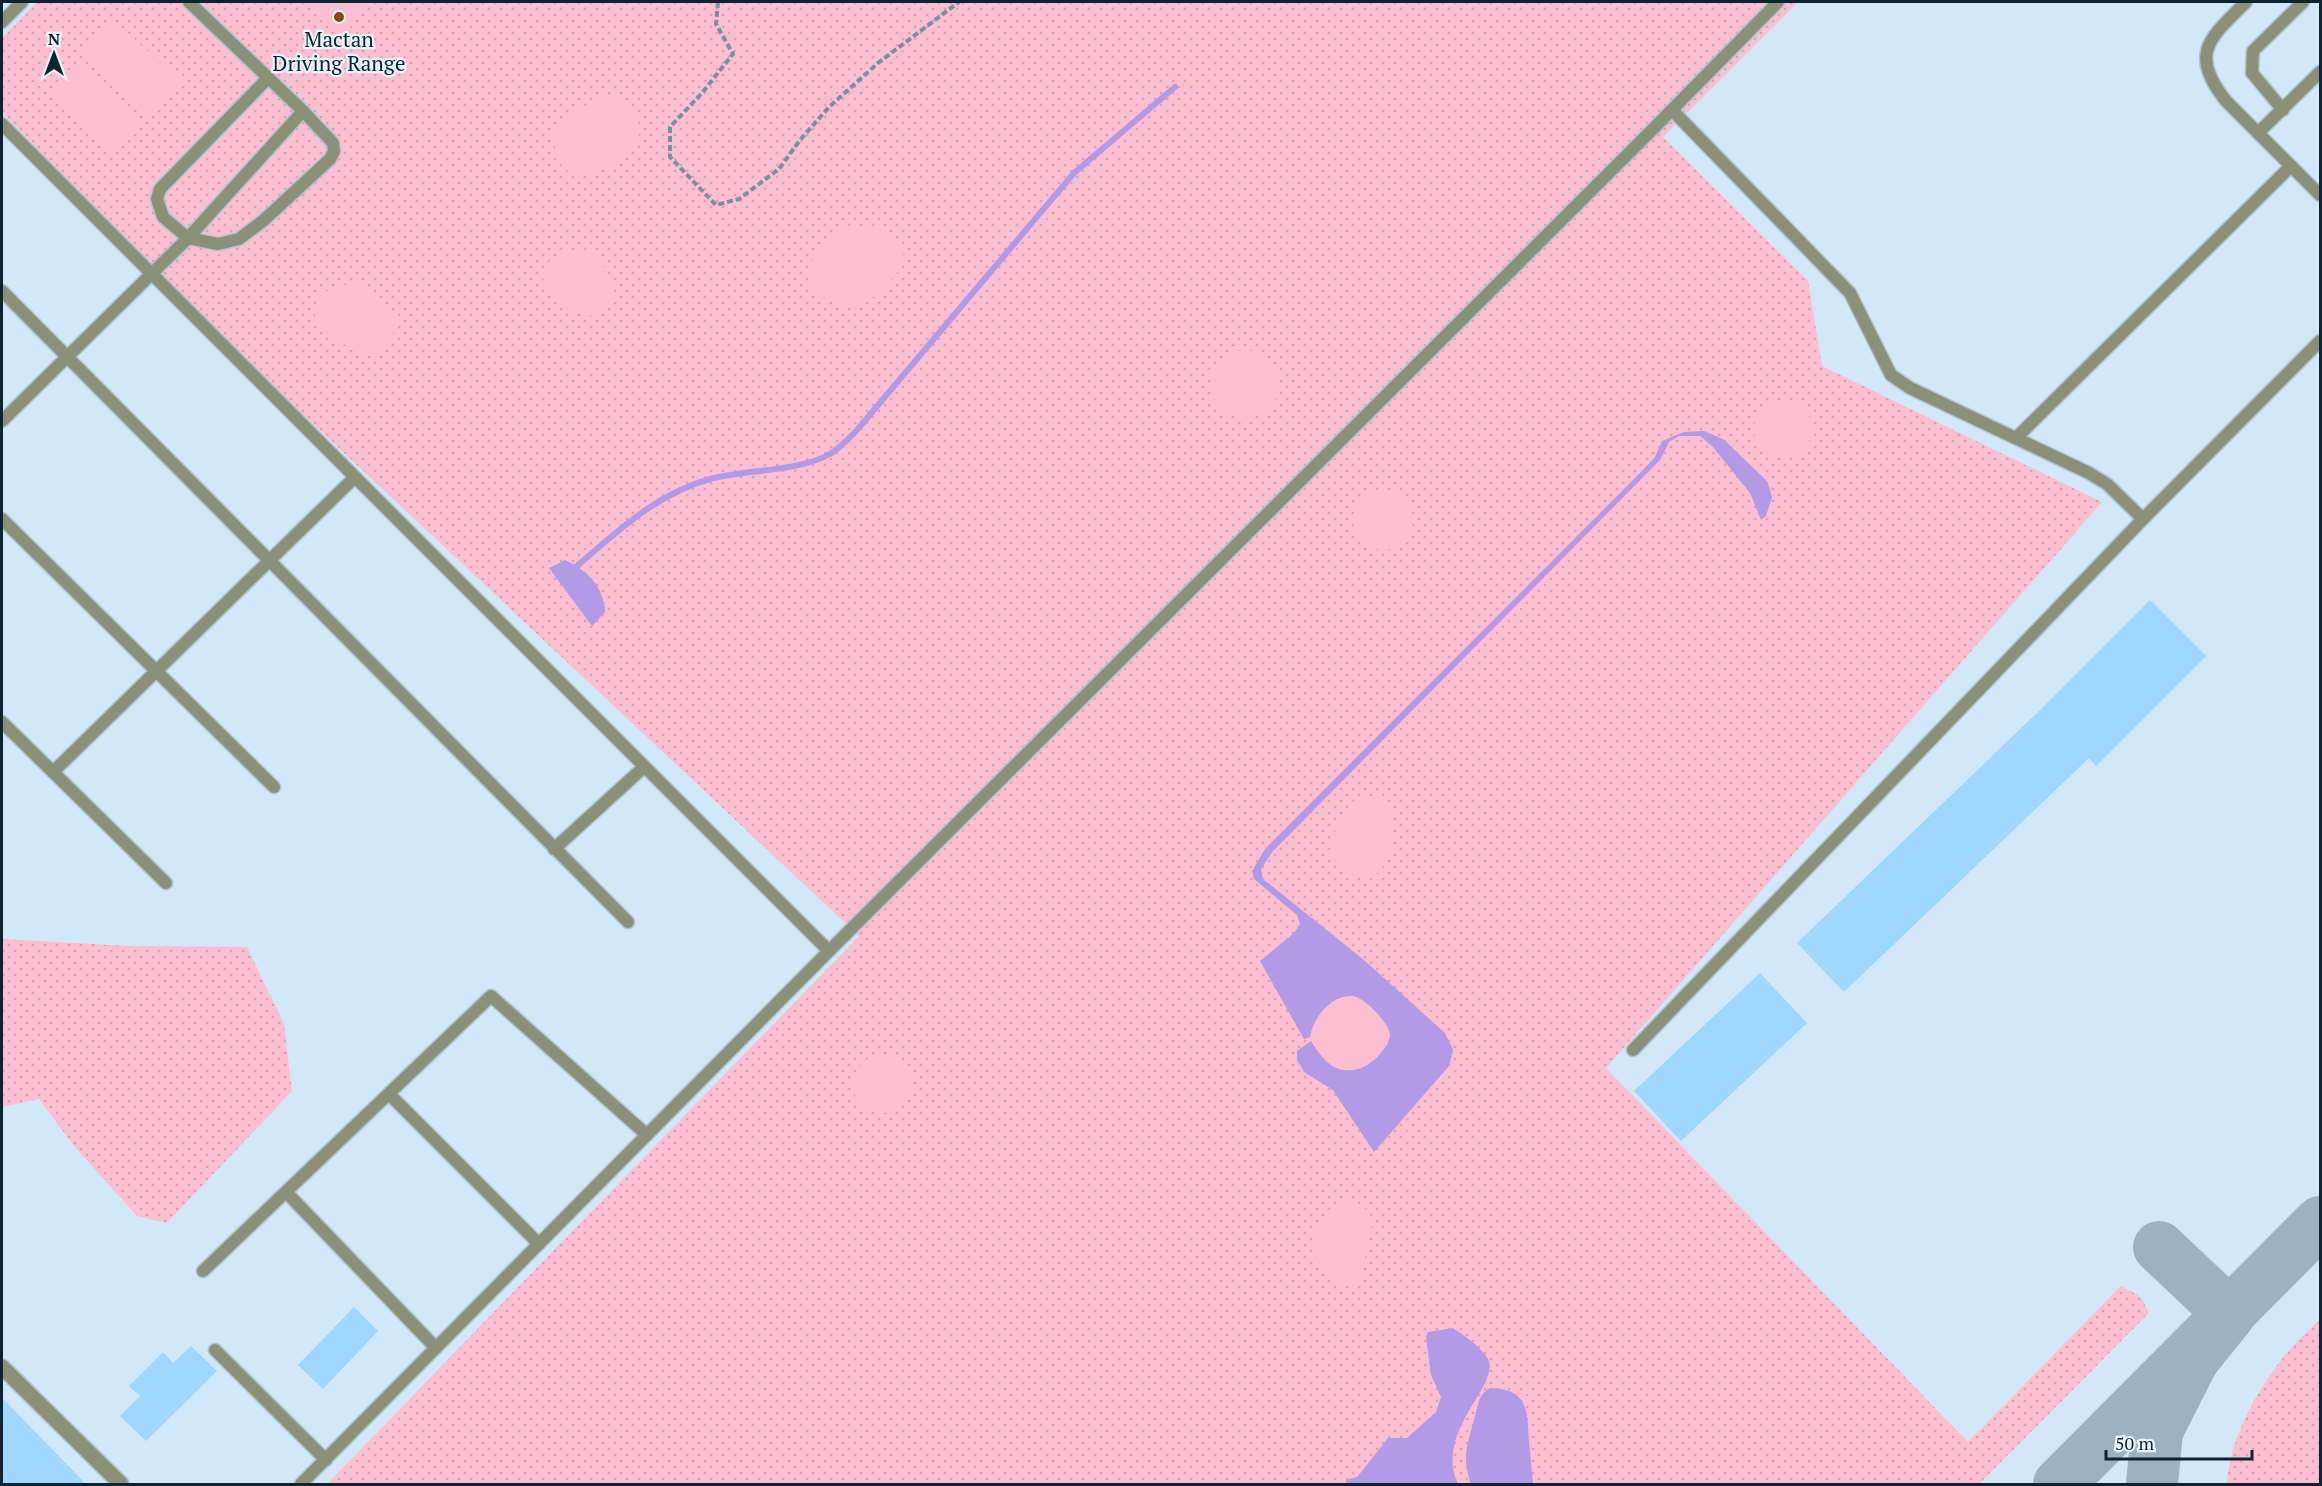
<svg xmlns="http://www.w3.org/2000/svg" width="2322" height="1486" font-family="'PT Serif',serif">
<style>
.grass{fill:url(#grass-dots)}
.pitch{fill:#fbbfd1}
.water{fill:#b39ae6}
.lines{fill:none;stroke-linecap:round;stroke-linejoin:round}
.stream{stroke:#b39ae6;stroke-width:6}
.taxiway{stroke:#9cb2c1;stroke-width:52}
.building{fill:#a0d7fe}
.lane-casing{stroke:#afc5d4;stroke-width:15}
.street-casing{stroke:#afc5d4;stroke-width:18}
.path{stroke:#7a90a0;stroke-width:4;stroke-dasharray:6 3;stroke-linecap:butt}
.lane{stroke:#8b9179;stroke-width:12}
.street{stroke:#8b9179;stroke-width:15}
.poi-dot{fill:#874a09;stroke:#e9f3fb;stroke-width:2}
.labels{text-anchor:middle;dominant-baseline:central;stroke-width:4.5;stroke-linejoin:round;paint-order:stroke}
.poi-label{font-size:21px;fill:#0d2331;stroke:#e9f3fb}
</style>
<defs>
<pattern id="grass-dots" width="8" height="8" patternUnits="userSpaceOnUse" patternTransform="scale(1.5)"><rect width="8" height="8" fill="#fbbfd1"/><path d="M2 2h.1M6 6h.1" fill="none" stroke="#d6a4b4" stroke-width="1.8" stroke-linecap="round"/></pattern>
</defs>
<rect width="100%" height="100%" fill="#d2e8f8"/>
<!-- grass -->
<g class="grass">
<path d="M37 2H1798L1663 137 1808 281 1822 366 2102 502 1606 1068 1968 1442 2121 1286 2141 1297 2149 1313 1979 1484H327L859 936 212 329 2 112V38Z"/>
<path d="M3 939 129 946 247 947 284 1024 292 1091 167 1223 137 1216 74 1146 39 1099 2 1107V945Z"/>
<path d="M2320 1319V1484H2227C2230 1439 2254 1395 2282 1359 2293 1344 2308 1332 2320 1319Z"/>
</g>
<!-- pitch -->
<g class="pitch">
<path d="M305 2H369L340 32Z"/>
<path d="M114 20 180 81 149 114 84 52Z"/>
<path d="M78 61 144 123 114 155 48 93Z"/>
<path d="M607 96 626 101 641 127C639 132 639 140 636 145 629 161 591 174 574 177L556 160 554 134C571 113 581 105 607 96Z"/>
<path d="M869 225 897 239 906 261C888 285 864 317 831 301 824 298 818 291 812 287L809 265 841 229Z"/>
<path d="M569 251 595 254 612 279V302L594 316 570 311 550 292 543 278 550 260Z"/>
<path d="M364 283 394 318C394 341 393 348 370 356L352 349 317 327C316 321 314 313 315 307 320 286 346 284 364 283Z"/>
<circle cx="1245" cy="384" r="34"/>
<circle cx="1783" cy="429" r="29"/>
<circle cx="1383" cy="520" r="30"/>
<path d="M1368 795 1385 800 1394 813 1392 844 1383 867 1371 879C1359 875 1345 873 1336 863 1323 849 1341 816 1351 803 1355 799 1363 797 1368 795Z"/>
<path d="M1354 996C1379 1009 1404 1034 1376 1059 1356 1076 1338 1074 1321 1055 1317 1051 1312 1045 1310 1040 1306 1025 1327 1002 1341 997 1344 996 1350 996 1354 996Z"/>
<circle cx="882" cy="1084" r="29"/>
<path d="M1350 1200 1363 1206 1373 1219 1362 1273 1354 1286C1350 1285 1344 1286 1340 1284 1323 1276 1307 1250 1315 1232 1321 1219 1337 1206 1350 1200Z"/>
</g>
<!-- water -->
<g class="water">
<path d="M1704 431 1723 439 1767 481 1772 497 1766 516 1761 520 1750 493 1713 447 1700 436H1679L1669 442 1660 460 1286 838 1273 851 1261 869 1263 879 1364 960 1445 1033 1453 1050 1449 1066 1374 1152 1333 1090 1304 1072 1297 1060V1051L1311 1041C1321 1057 1332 1073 1353 1070 1363 1069 1373 1062 1380 1054 1385 1048 1390 1042 1390 1034 1389 1023 1364 997 1353 996 1331 994 1313 1018 1310 1037L1304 1039 1260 961 1294 933 1300 924 1297 915 1254 879 1252 871 1265 849 1635 478 1655 457 1662 441 1684 432Z"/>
<path d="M565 560C587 570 604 587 605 612L592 626 549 568Z"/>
<path d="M1453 1328C1465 1336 1481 1347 1488 1359 1501 1385 1434 1430 1458 1484H1347L1346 1480 1357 1477 1362 1471 1388 1438H1407L1436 1412 1441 1397 1431 1375 1426 1337 1428 1332Z"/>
<path d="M1490 1388C1529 1389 1527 1411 1529 1441 1530 1456 1532 1470 1533 1484H1471C1461 1454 1468 1444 1475 1416 1478 1405 1479 1393 1490 1388Z"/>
</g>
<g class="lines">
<!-- stream -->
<path class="stream" d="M577 566C618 531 656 494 710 479 746 469 798 472 830 454 840 448 849 438 857 430L1074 173 1175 87"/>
<!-- taxiway -->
<g class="taxiway">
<path d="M2059 1484 2320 1222"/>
<path d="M2152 1484 2157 1431 2193 1360 2230 1314 2159 1247"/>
</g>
</g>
<!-- building -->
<g class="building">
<path d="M2150 600 2206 656 2096 766 2089 758 1844 992 1797 943 2040 710Z"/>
<path d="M1760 973 1807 1023 1681 1141 1634 1091Z"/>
<path d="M354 1307 378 1331 323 1389 298 1365Z"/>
<path d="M191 1346 217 1371 146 1441 120 1416 140 1396 129 1386 163 1352 173 1363Z"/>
<path d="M2 1398 87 1485H2Z"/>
</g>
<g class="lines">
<defs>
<g id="lane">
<path d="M189 2 303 111 333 143 334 151 330 159 264 220 239 239 218 244 188 238 163 217 157 199 160 189 268 78"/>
<path d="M2246 2C2210 38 2188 53 2226 101L2320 195"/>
<path d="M2 22 22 2"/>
<path d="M1672 110 1850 293 1891 375 1910 388 2089 473 2107 484 2143 519"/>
<path d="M2283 110 2252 73 2253 51 2303 2"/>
<path d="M2 124 829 951"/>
<path d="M2258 133 2320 72"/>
<path d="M2 291 628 922"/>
<path d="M2 421 188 238 303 111"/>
<path d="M2016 438 2291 166"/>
<path d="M2 519 274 787"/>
<path d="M2 722 166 883"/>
<path d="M53 772 355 477"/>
<path d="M554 849 644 767"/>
<path d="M1633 1050 2143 519 2320 341"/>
<path d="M389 1094 539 1244"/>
<path d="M286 1192 436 1348"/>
<path d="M203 1271 491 996 647 1135"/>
<path d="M215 1350 326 1460"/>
<path d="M301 1484 829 951 1654 128 1778 2"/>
</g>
<path id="street" d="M2 1367 121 1484"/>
</defs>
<!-- lane casing -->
<use href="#lane" class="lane-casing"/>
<!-- street casing -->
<use href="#street" class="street-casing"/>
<!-- path -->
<path class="path" d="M718 2 716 24 733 54 702 93 670 127V157L716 205 739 199 779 169 800 140 829 107 878 63 959 2"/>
<!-- lane -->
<use href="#lane" class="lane"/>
<!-- street -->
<use href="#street" class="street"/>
</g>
<!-- markers -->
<circle class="poi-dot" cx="339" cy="17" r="6"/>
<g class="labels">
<!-- poi labels -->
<g class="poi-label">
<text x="339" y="39">Mactan<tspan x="339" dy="24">Driving Range</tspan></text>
</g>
</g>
<!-- border -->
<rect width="2322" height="1486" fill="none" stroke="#0d2331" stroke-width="6"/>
<!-- north arrow -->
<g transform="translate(54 54)" stroke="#e9f3fb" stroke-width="4.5" paint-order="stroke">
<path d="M0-4.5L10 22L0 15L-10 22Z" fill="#0d2331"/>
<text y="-9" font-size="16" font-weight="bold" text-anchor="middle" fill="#0d2331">N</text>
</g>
<!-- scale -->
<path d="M2106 1450v9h146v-9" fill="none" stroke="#0d2331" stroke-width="3"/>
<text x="2115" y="1450" font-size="18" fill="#0d2331" stroke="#e9f3fb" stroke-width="4.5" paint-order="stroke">50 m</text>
</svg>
